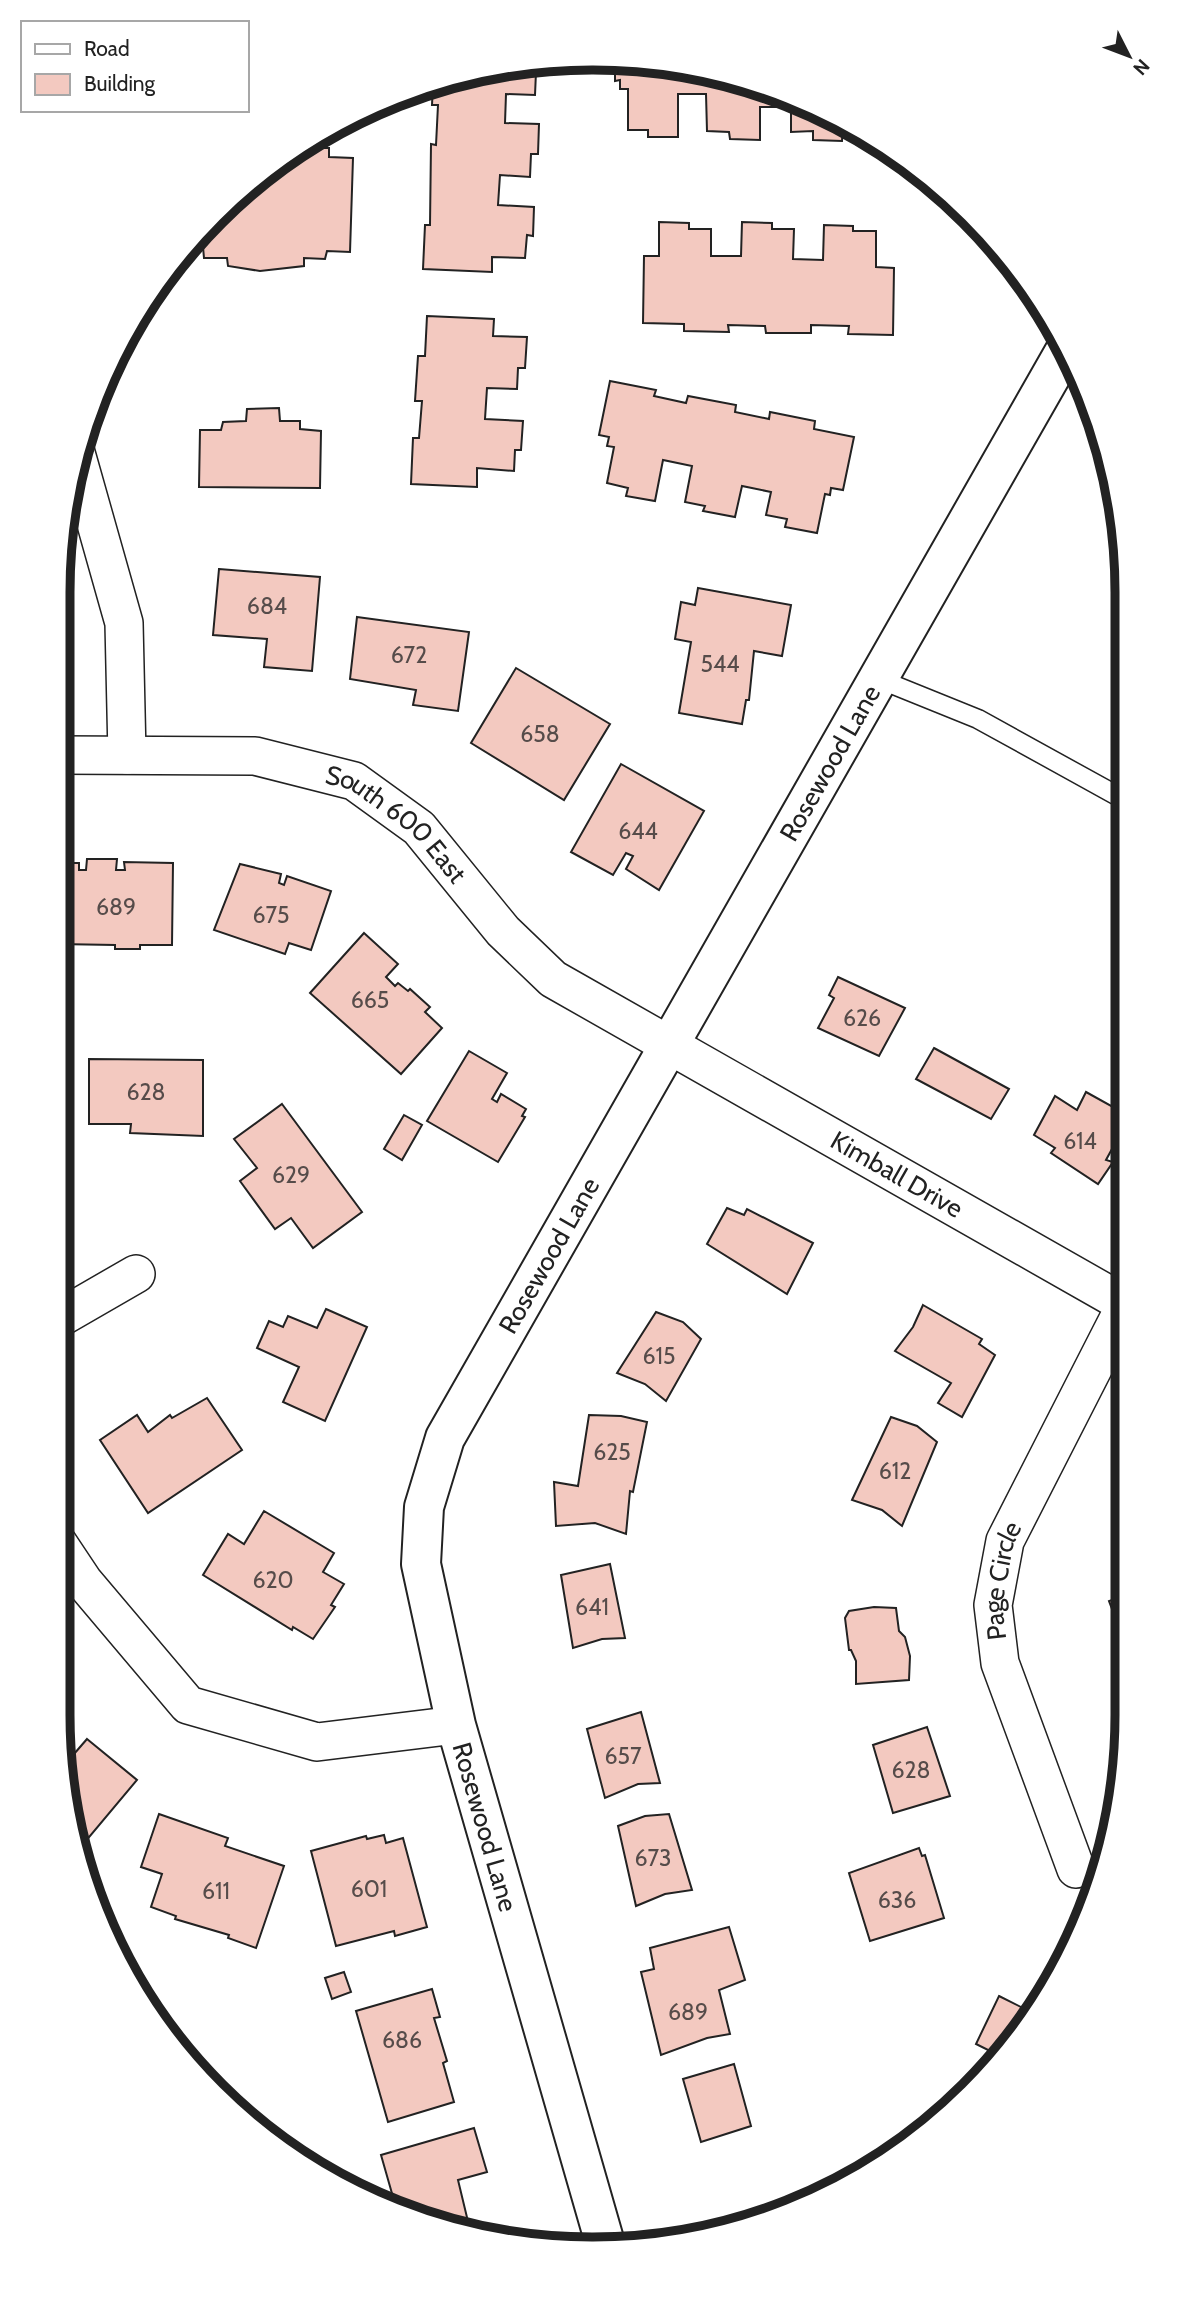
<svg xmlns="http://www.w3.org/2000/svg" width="1185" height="2307" font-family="Cabin,sans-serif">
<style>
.building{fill:#f3c9c0;stroke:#222;stroke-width:2}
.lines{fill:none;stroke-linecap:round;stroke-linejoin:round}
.service-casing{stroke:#222;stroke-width:21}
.minor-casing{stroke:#222;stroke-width:40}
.tertiary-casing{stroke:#222;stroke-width:42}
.service{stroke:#fff;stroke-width:18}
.minor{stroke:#fff;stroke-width:37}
.tertiary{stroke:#fff;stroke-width:38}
.labels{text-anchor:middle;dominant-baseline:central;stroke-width:5;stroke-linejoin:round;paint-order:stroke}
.number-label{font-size:23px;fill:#564c4a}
.street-label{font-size:26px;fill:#222;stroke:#fff}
.rim{fill:none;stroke:#222;stroke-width:9}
</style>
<rect width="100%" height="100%" fill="#fff"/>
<!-- building -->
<g class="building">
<path d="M615 59 731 76 829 113 843 122 842 141 813 140V131L791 132V107H760V140L730 139 729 132 707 131 706 94H678V137H648V130H628V89H620V80L615 81Z"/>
<path d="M522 62H545V72H536L535 95 506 94 505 123 539 124 538 154H531L530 177 500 175 498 205 534 207 533 236 527 235 525 258 492 257V272L423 269 425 225H430L431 144 436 145 438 105H432L433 83Z"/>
<path d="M306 143 305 148H329V157L353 158 350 252 327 251 325 259 304 258V266L260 271 228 266 227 258H204L203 247 187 248 240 191Z"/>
<path d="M659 222 689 223V229H711V256H741L742 222 772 223V229H794L793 259 823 260 824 225 853 226V231H876V267L894 268 893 335 848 334 849 326 811 325V333H766L765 326 728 325 729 332 684 331V324L643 323 644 256H659Z"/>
<path d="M427 316 494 319 493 336 527 337 525 368H518L517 389 487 388 485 419 523 421 521 450H515L514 471 477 468V487L411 484 413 438H419L422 401H415L418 356H425Z"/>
<path d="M610 381 656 390 654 396 686 403 688 396 736 405 735 412 769 419 770 412 815 421 814 429 854 437 843 490 831 488 830 495 825 494 817 533 785 527 787 519 766 515 771 492 742 486 735 517 703 511 705 506 685 502 692 466 663 460 655 501 626 496 628 488 607 483 614 447 607 446 609 437 599 435Z"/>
<path d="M279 408 280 421H300V429L321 431 320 488 199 487 200 430H221L223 422 246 421 247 409Z"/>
<path d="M219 569 320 577 312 671 264 667 267 639 213 635Z"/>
<path d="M698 588 791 605 782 656 754 651 749 700H746L742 724 679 713 691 642 675 639 681 602 695 605Z"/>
<path d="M357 617 469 632 458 711 413 705 416 690 350 679Z"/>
<path d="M516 668 610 724 564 800 471 743Z"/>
<path d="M621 764 704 811 659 890 626 869 633 856 626 853 613 875 571 852Z"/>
<path d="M87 859H117L116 870H125L124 862 173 863 172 945H140V949H115V945L58 944 59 863H79V870H86Z"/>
<path d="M240 864 281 874 279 883 284 885 287 876 331 891 311 950 289 943 285 954 214 930Z"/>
<path d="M364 933 398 964 386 977 395 986 398 983 408 991 410 989 430 1007 425 1012 442 1028 401 1074 310 993Z"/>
<path d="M838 977 905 1008 879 1056 818 1028 834 998 829 995Z"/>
<path d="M934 1048 1009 1089 991 1119 916 1079Z"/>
<path d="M469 1051 507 1073 492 1099 497 1102 501 1094 526 1109 522 1116 525 1117 498 1162 427 1121Z"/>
<path d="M89 1059 203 1060V1136L130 1133 131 1124H89Z"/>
<path d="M1086 1092 1124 1113V1127L1106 1160 1113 1162 1098 1184 1051 1153 1055 1148 1034 1135 1055 1096 1077 1110Z"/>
<path d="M282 1104 362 1212 313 1248 291 1218 275 1229 240 1181 257 1168 234 1139Z"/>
<path d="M404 1115 422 1125 402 1160 384 1149Z"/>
<path d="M727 1208 744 1215 747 1209 813 1243 787 1294 707 1244Z"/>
<path d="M923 1305 982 1339 979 1344 995 1355 962 1417 938 1403 951 1383 895 1351 913 1327Z"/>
<path d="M326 1309 367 1327 325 1421 283 1402 299 1367 257 1348 269 1321 283 1327 288 1316 317 1328Z"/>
<path d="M656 1312 683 1322 701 1339 666 1401 645 1384 617 1373Z"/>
<path d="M207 1398 242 1450 148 1513 100 1440 137 1415 148 1432 170 1415 172 1418Z"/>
<path d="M589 1415 621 1416 647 1422 633 1492 630 1491 626 1534 595 1523 556 1526 554 1482 578 1486Z"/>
<path d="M891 1417 917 1426 937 1442 902 1526 882 1510 852 1500Z"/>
<path d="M264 1511 334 1553 323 1572 344 1584 331 1605 335 1607 313 1639 293 1627 292 1630 203 1575 228 1534 244 1544Z"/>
<path d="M610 1564 625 1638 602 1639 573 1648 561 1575Z"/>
<path d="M1126 1595V1646L1109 1601Z"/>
<path d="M874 1607 896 1608 899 1631 905 1637 910 1656 909 1680 856 1684V1661L851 1650H849L845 1618 849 1611Z"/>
<path d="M641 1712 660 1783 638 1784 605 1798 587 1729Z"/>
<path d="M927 1727 950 1796 893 1813 873 1745Z"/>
<path d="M87 1739 137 1780 80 1848 63 1745 74 1754Z"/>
<path d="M159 1814 228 1838 225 1846 284 1866 256 1948 228 1938 229 1935 175 1919 176 1916 151 1907 162 1874 141 1867Z"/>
<path d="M669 1814 692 1890 665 1894 636 1906 618 1826 645 1816Z"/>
<path d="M384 1835 386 1843 403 1838 427 1927 395 1936 394 1931 336 1946 311 1851 366 1836 367 1839Z"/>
<path d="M919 1848 922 1856 925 1855 944 1918 870 1941 849 1873Z"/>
<path d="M729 1927 745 1980 719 1990 730 2034 707 2038 661 2055 641 1972 654 1969 650 1948Z"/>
<path d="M344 1972 351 1992 332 1999 325 1978Z"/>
<path d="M432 1989 440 2017 434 2018 447 2061 443 2063 454 2102 388 2122 356 2011Z"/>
<path d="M999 1996 1029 2011 998 2055 976 2044Z"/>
<path d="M734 2064 751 2126 701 2142 683 2079Z"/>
<path d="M474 2128 487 2172 458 2180 471 2234 397 2211 381 2155Z"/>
</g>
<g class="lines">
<defs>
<path id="service" d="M879 679 978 719 1123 799"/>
<g id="minor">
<path d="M76 453 124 623 127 755"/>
<path id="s1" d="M59 755 255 756 354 781 419 828 503 931 553 979 1125 1304"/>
<path d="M58 1319 136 1274"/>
<path d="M58 1543 84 1582 188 1705 317 1742 456 1725"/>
<path id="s2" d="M1076 1869 1000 1663 993 1605 1005 1541 1125 1306"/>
</g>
<g id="tertiary">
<path id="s3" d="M605 2243 456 1725 421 1564 424 1507 445 1438 1065 351"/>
</g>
</defs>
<!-- service casing -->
<use href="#service" class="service-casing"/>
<!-- minor casing -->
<use href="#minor" class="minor-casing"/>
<!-- tertiary casing -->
<use href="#tertiary" class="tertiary-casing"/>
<!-- service -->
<use href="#service" class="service"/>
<!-- minor -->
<use href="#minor" class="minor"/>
<!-- tertiary -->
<use href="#tertiary" class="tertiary"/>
</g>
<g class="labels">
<!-- number labels -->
<g class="number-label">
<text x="267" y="606">684</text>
<text x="409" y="655">672</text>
<text x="720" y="664">544</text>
<text x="540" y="734">658</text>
<text x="638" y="831">644</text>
<text x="116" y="907">689</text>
<text x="271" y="915">675</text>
<text x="370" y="1000">665</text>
<text x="862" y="1018">626</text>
<text x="146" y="1092">628</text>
<text x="1080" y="1141">614</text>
<text x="291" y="1175">629</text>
<text x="659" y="1356">615</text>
<text x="612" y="1452">625</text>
<text x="895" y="1471">612</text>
<text x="273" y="1580">620</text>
<text x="592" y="1607">641</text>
<text x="623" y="1756">657</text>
<text x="911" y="1770">628</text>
<text x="653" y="1858">673</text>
<text x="369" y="1889">601</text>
<text x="216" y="1891">611</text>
<text x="897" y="1900">636</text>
<text x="688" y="2012">689</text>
<text x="402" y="2040">686</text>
</g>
<!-- street labels -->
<g class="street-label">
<text stroke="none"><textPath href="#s3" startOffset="1610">Rosewood Lane</textPath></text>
<text stroke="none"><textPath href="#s1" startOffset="357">South 600 East</textPath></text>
<text stroke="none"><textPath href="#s1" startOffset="976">Kimball Drive</textPath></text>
<text stroke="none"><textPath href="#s3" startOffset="1043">Rosewood Lane</textPath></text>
<text stroke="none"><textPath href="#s2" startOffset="303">Page Circle</textPath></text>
<text transform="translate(485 1827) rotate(74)">Rosewood Lane</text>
</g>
</g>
<!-- crop -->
<path d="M0 0H1185V2307H0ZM592 70H593A522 522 0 0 1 1115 592V1715A522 522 0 0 1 593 2237H592A522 522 0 0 1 70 1715V592A522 522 0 0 1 592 70Z" fill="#fff" fill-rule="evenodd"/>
<path class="rim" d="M592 70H593A522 522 0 0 1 1115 592V1715A522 522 0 0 1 593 2237H592A522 522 0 0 1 70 1715V592A522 522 0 0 1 592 70Z"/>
<!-- legend -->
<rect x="21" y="21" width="228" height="91" fill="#ffffff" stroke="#a7a7a7" stroke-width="2"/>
<rect x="35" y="44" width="35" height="10" fill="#ffffff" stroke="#a7a7a7" stroke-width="2"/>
<text x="84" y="56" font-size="21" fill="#222222">Road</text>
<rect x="35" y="74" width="35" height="21" fill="#f3c9c0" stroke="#a7a7a7" stroke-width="2"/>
<text x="84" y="91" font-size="21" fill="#222222">Building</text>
<!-- north arrow -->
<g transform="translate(1129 56) rotate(132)" stroke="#ffffff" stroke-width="5" paint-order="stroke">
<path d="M0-5L12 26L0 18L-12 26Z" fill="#222222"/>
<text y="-10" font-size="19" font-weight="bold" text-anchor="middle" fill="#222222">N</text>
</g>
</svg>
